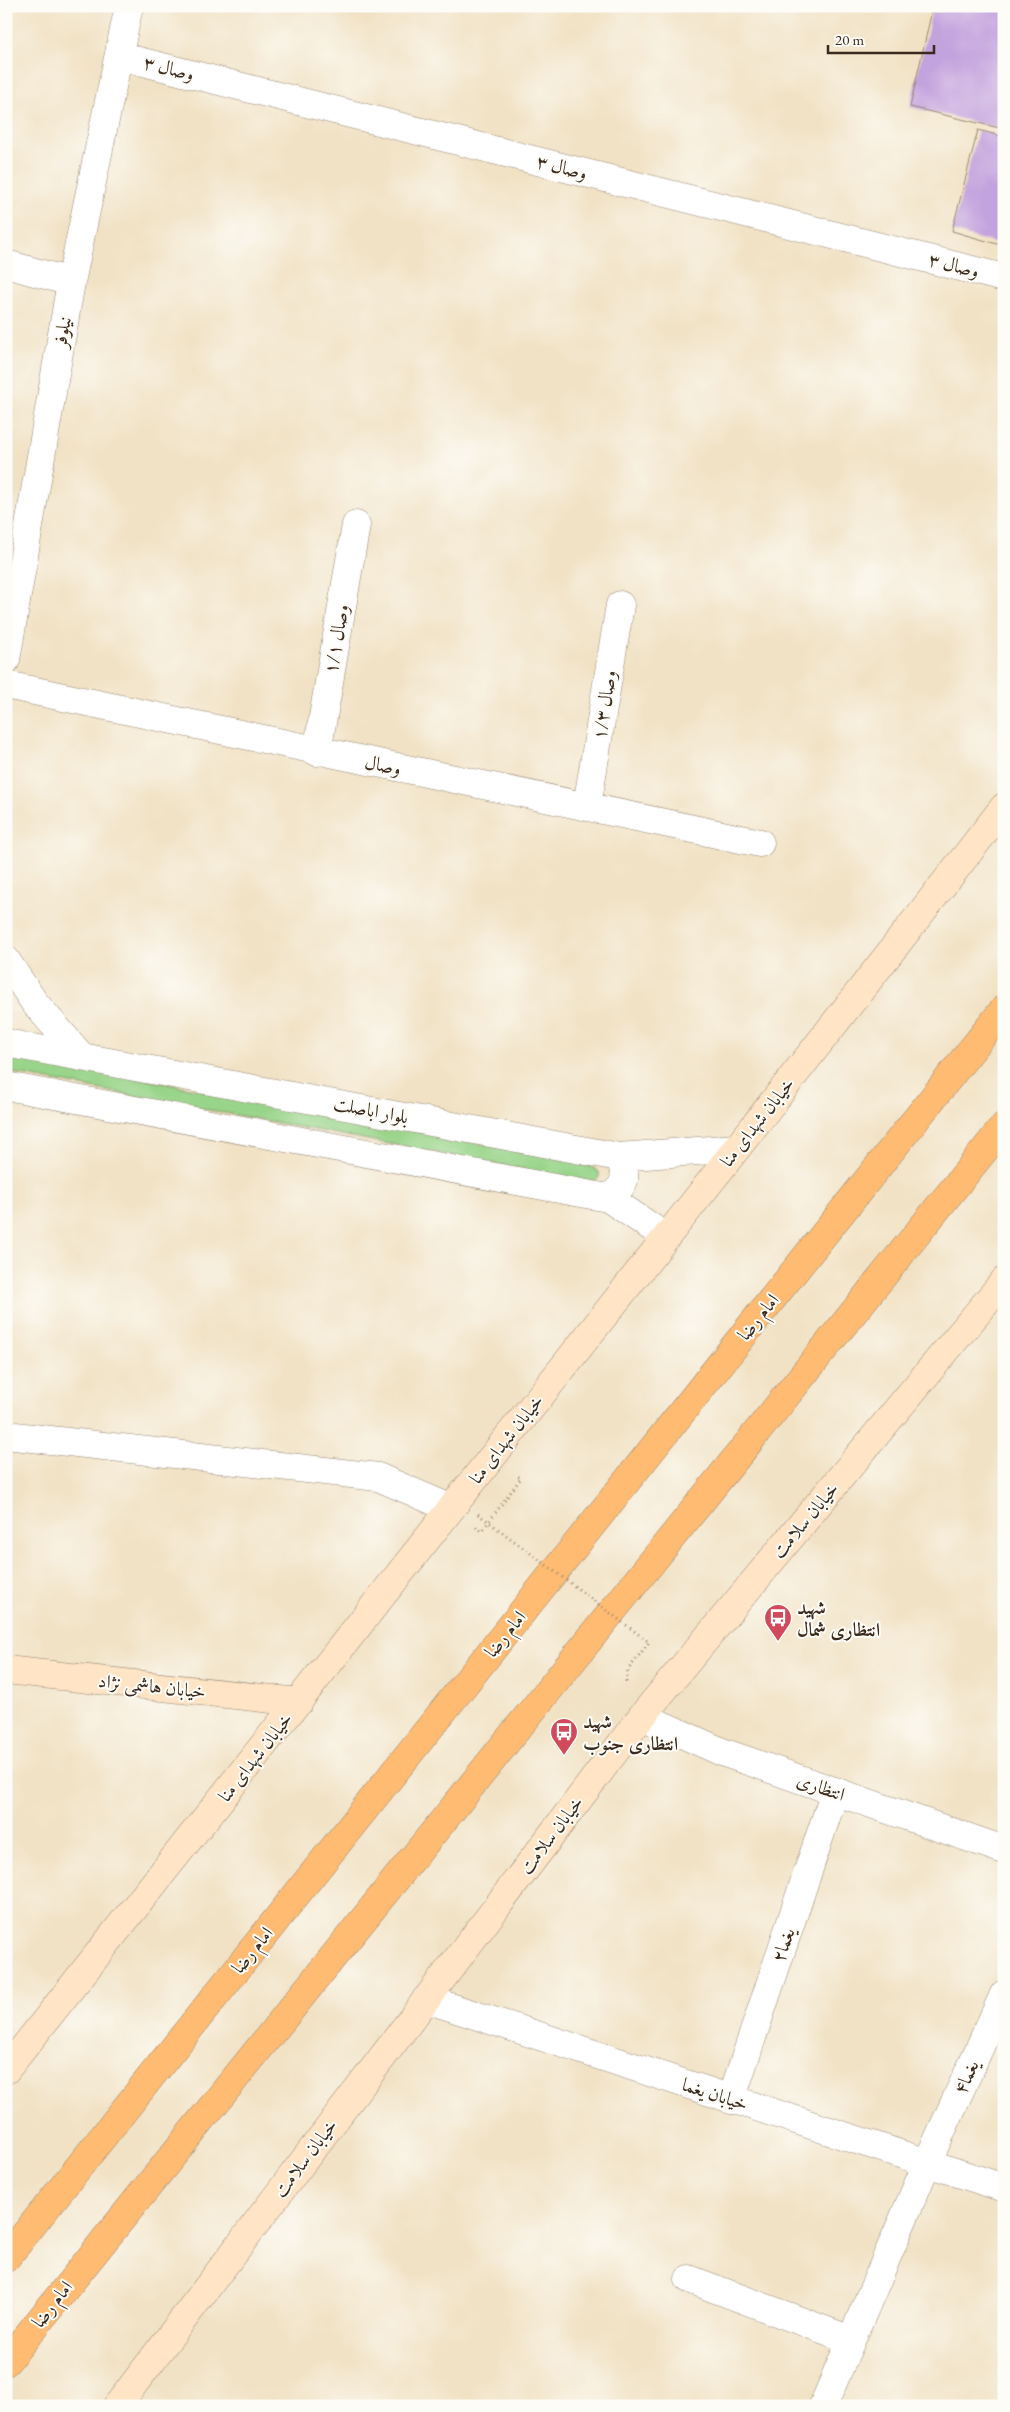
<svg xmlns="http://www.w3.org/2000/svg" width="1010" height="2412" font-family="'EB Garamond',Amiri,serif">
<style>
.green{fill:#98d489;stroke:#6a7f54}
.building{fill:#c3a2dd}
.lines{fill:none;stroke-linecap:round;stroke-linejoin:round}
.street-casing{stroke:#968672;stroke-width:29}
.secondary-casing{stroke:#968672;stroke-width:29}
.highway-casing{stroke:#968672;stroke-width:29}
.path{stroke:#968672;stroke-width:3;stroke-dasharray:1 4;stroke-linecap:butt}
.street{stroke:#fff;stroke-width:28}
.secondary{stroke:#ffe4c6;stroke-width:28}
.highway{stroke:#ffbb71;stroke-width:28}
.path-bridge{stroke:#968672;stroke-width:3;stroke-dasharray:1 4;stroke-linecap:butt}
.labels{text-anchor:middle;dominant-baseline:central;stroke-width:4;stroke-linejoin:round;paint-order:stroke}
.street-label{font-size:19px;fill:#3b2a1e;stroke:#fdfcf7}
.poi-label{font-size:19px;font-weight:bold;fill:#3b2a1e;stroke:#fdfcf7;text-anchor:start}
</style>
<rect width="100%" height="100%" fill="#fdfcf7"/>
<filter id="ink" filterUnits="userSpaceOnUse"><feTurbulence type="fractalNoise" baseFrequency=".02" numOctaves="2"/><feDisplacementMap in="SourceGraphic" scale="10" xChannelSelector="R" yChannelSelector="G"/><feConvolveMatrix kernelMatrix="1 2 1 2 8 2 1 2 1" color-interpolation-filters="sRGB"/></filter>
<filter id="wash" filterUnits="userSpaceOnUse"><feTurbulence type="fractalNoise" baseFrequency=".0096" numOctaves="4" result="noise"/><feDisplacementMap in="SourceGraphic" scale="20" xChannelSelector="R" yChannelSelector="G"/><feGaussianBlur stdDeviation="1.12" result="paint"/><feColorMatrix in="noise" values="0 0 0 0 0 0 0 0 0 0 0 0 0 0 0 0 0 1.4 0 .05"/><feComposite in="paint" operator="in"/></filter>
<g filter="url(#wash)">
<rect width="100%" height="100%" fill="#f1e2c5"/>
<!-- green -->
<path class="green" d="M6 1053 566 1160 592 1167 599 1172V1177L595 1181H587L6 1072Z"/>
<g id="blocks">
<!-- building -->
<g class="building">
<path d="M933 6H995L1004 8V129L910 107Z"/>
<path d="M978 130 1004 137V246L952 231Z"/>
</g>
</g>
</g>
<g filter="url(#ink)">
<use href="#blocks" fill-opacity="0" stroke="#968672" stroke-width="1"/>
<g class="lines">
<defs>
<g id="street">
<path d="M119 56 1004 278"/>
<path d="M6 264 71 282"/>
<path d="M6 660 71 282 129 6"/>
<path d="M6 685 760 843"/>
<path d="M317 752 356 525"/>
<path d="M587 806 620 605"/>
<path d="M6 960 34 1002 81 1056"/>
<path d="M6 1043 619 1157 737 1148"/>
<path d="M6 1086 608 1198 666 1237"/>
<path d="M608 1198C627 1185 628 1177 619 1157"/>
<path d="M6 1435 378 1477 450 1508"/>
<path d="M642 1716 722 1752 1004 1850"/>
<path d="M426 1999 1004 2188"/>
<path d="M731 2100 835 1791"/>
<path d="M689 2279 851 2340"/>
<path d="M823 2406 928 2161 1004 1994"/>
</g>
<g id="secondary">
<path d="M6 1670 299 1702"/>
<path d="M6 2070 737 1148 1004 807"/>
<path d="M117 2406 642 1716 1004 1281"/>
</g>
<g id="highway">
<path d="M6 2258 1004 1009"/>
<path d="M6 2362 1004 1126"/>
</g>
</defs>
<!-- street casing -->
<use href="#street" class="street-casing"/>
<!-- secondary casing -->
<use href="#secondary" class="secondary-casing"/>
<!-- highway casing -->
<use href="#highway" class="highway-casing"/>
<!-- path -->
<g class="path">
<path d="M476 1527 482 1531 521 1478 517 1476"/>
<path d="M626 1682 628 1670 649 1642"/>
</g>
<!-- street -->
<use href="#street" class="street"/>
<!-- secondary -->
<use href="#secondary" class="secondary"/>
<!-- highway -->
<use href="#highway" class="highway"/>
<!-- path-bridge -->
<path class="path-bridge" d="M478 1514 649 1642"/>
</g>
</g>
<!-- icons -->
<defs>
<symbol id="bus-pin" viewBox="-11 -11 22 30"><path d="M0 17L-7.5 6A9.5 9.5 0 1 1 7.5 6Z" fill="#d1495b" stroke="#fdfcf7"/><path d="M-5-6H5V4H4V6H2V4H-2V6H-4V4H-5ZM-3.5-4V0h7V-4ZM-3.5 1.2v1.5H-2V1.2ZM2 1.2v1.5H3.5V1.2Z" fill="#fff"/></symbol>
</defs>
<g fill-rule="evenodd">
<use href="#bus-pin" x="762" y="1602" width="32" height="43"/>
<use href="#bus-pin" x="548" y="1716" width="32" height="43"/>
</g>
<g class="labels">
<!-- street labels -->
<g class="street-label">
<text transform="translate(169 68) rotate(14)">وصال ۳</text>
<text transform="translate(562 167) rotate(14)">وصال ۳</text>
<text transform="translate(954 265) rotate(14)">وصال ۳</text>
<text transform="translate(62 332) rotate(-80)">نیلوفر</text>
<text transform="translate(336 639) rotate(-80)">وصال ۱/۱</text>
<text transform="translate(604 705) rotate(-81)">وصال ۱/۳</text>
<text transform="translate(383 765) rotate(11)">وصال</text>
<text transform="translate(371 1110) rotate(11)">بلوار اباصلت</text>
<text transform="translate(757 1122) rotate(-52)">خیابان شهدای منا</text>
<text transform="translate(758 1317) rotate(-51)">امام رضا</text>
<text transform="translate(506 1439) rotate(-52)">خیابان شهدای منا</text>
<text transform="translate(805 1520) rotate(-50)">خیابان سلامت</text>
<text transform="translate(505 1634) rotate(-51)">امام رضا</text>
<text transform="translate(152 1686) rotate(6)">خیابان هاشمی نژاد</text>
<text transform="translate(255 1757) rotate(-52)">خیابان شهدای منا</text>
<text transform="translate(821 1787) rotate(19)">انتظاری</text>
<text transform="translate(551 1835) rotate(-53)">خیابان سلامت</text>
<text transform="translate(783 1945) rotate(-71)">یغما۲</text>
<text transform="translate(252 1950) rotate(-51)">امام رضا</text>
<text transform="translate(966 2077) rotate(-66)">یغما۴</text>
<text transform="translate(715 2094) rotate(18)">خیابان یغما</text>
<text transform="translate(305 2158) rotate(-53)">خیابان سلامت</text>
<text transform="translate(52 2304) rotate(-52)">امام رضا</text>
</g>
<!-- poi labels -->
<g class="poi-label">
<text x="797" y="1607">شهید<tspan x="797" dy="22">انتظاری شمال</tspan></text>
<text x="583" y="1721">شهید<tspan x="583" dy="22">انتظاری جنوب</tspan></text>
</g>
</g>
<!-- margin -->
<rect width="1010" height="2412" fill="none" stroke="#fdfcf7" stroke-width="25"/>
<!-- scale -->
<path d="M828 45v8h106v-8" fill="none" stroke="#3b2a1e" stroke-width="2.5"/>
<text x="835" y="45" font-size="15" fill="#3b2a1e" stroke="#fdfcf7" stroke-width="4" paint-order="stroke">20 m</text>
</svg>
